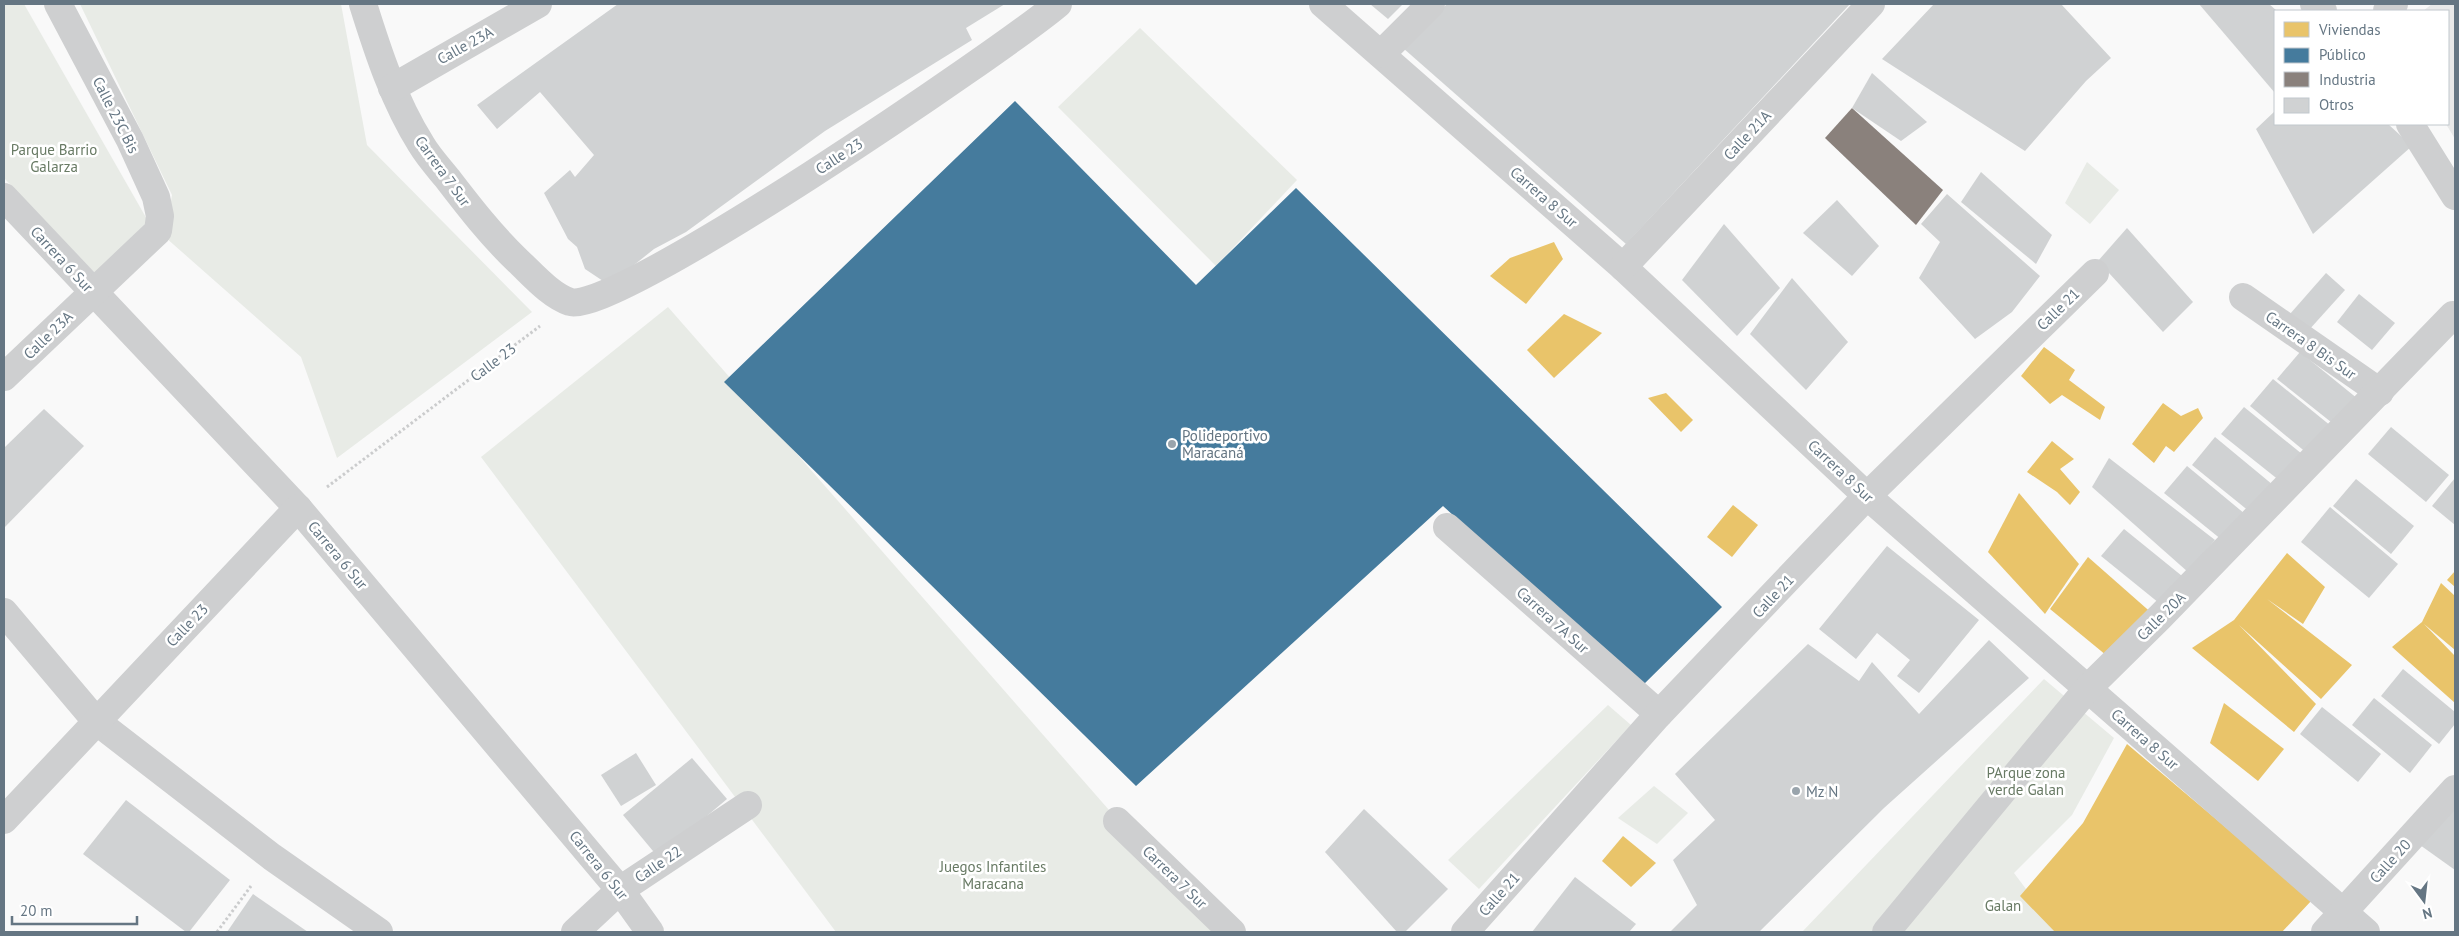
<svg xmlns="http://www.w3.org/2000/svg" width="2459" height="936" font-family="'PT Sans',sans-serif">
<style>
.built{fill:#e8e9e9}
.green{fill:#e8ebe6}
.homes{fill:#e9c46a}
.public{fill:#457b9d}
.industry{fill:#8a817c}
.building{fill:#d0d2d3}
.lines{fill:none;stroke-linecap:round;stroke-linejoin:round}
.path{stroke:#cbcccd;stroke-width:3;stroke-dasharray:2.5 2.5;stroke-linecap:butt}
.minor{stroke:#cecfd0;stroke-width:28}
.poi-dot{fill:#99a4ac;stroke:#fff;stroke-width:2}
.labels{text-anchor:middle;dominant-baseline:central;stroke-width:5;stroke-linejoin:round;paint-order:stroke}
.street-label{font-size:15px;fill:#657683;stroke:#fff}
.park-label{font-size:15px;fill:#687a64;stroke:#fff}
.poi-label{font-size:15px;fill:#657683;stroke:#fff;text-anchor:start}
</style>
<rect width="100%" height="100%" fill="#f9f9f9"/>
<!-- built -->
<path class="built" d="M2432 4H2455V139L2446 124H2448V11H2423Z"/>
<!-- green -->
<g class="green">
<path d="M4 4H24L148 221 96 274 4 178Z"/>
<path d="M80 4H341L367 145 532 312 337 458 301 357 165 237 172 195Z"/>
<path d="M1140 28 1297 180 1216 266 1058 107Z"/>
<path d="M2087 162 2119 190 2090 224 2065 203Z"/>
<path d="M668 307 1216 932H836L481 457Z"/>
<path d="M2044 679 2114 738 2072 815 2014 873 2058 932H1802Z"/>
<path d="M1608 705 1631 725 1479 889 1448 860Z"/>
<path d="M1654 786 1688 813 1657 844 1618 818Z"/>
</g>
<!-- homes -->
<g class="homes">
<path d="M1554 242 1563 259 1526 304 1490 276 1510 258Z"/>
<path d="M1564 314 1602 333 1554 378 1527 350Z"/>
<path d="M2044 347 2075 370 2069 380 2105 407 2100 420 2062 395 2050 404 2021 376Z"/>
<path d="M1666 393 1693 420 1681 432 1648 398Z"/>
<path d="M2163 403 2181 416 2198 408 2203 418 2174 452 2166 446 2154 463 2132 444Z"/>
<path d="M2052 441 2074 459 2060 469 2080 492 2070 505 2057 492 2027 472Z"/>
<path d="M2019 493 2079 564 2045 614 1988 552Z"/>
<path d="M1733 505 1758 525 1732 557 1707 537Z"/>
<path d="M2287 553 2325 587 2303 624 2267 599 2352 665 2321 699 2239 625 2316 704 2294 732 2192 648 2234 620Z"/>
<path d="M2088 557 2155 616 2112 660 2050 609Z"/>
<path d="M2455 571V587L2447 580Z"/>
<path d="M2441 583 2455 596V650L2424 624 2455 656V703L2392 647 2422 622Z"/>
<path d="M2224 703 2284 749 2258 781 2210 743Z"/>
<path d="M2127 744 2312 900 2282 932H2055L2020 896 2083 823Z"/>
<path d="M1623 836 1656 863 1631 887 1602 861Z"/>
</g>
<!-- public -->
<path class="public" d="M1015 101 1196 285 1296 188 1722 607 1641 687 1443 506 1136 786 724 382Z"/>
<!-- industry -->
<path class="industry" d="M1852 108 1943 190 1916 225 1825 138Z"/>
<!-- building -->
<g class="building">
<path d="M618 4H1005L966 28 972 40 825 131 686 232 654 249 609 285 585 269 577 247 568 239 544 193 570 170 575 177 594 155 540 92 497 129 477 105Z"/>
<path d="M1370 4H1403L1388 19Z"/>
<path d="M1447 4H1850L1626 244 1403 48Z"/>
<path d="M1934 4H2061L2111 58 2086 81 2025 151 1882 59Z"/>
<path d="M2199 4H2269L2277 11 2275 93Z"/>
<path d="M1872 73 1927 122 1901 141 1852 108Z"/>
<path d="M2275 111V124H2388L2412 146 2313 234 2256 129Z"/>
<path d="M1981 172 2052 235 2036 264 1961 202Z"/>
<path d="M1947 194 2040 276 2012 312 1975 339 1919 278 1940 242 1921 224Z"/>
<path d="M1837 200 1879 246 1852 276 1803 233Z"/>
<path d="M1724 224 1780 288 1737 336 1682 280Z"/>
<path d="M2127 228 2193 302 2163 332 2098 261Z"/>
<path d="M2326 273 2345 290 2308 331 2290 314Z"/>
<path d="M1792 278 1848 342 1806 390 1750 334Z"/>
<path d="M2359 294 2395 323 2372 350 2337 322Z"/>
<path d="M2300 352 2358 399 2336 426 2277 379Z"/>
<path d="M2273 379 2331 426 2308 454 2250 406Z"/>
<path d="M2244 407 2302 454 2280 481 2221 434Z"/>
<path d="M44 409 84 446 4 528V448Z"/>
<path d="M2391 427 2449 475 2426 502 2368 454Z"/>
<path d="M2215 437 2273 485 2250 512 2192 465Z"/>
<path d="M2109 458 2215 540 2188 572 2092 487Z"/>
<path d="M2187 466 2245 514 2222 540 2164 493Z"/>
<path d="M2455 478V525L2432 506Z"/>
<path d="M2356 479 2414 526 2391 554 2333 506Z"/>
<path d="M2330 507 2398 564 2369 598 2301 542Z"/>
<path d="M2124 529 2182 576 2159 603 2101 556Z"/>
<path d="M1887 546 1979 620 1919 693 1897 676 1910 660 1877 633 1856 659 1819 629Z"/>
<path d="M1989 640 2029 678 1884 808 1759 932H1670L1697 905 1673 860 1715 820 1675 774 1808 644 1859 681 1872 662 1919 714Z"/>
<path d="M2403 669 2455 712V724L2439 744 2381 696Z"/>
<path d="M2374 698 2432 745 2410 773 2352 725Z"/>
<path d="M2322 707 2381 754 2358 782 2300 734Z"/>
<path d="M636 753 656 785 621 806 601 775Z"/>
<path d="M692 758 727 799 658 857 623 815Z"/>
<path d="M126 800 230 880 189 932H186L83 854Z"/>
<path d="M2455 806V870L2420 845Z"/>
<path d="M1364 809 1448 889 1405 932H1397L1325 852Z"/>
<path d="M1575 877 1636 924 1629 932H1532Z"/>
<path d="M253 894 308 932H227Z"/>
</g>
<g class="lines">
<!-- path -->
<g class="path">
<path d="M327 487 540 326"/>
<path d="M217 932 251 886"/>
</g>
<!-- minor -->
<g class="minor">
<path d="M363 4C378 52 394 101 421 144 428 156 438 167 447 178 470 208 491 235 518 261 533 275 550 295 570 302 615 316 1006 48 1058 4"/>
<path d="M1323 4 1623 267 1867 496 2366 932"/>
<path d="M2314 4 2323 11"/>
<path d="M2387 11 2394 4"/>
<path d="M1381 54 1431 4"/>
<path d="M392 88 538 4"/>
<path d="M2410 124 2455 196"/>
<path d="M4 197 298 508 620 890 650 932"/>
<path d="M1623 267 1871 4"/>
<path d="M2243 297 2380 392"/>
<path d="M4 377 158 231 160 216 156 197 130 140 58 4"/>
<path d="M1447 527 1659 714"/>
<path d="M4 612 96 721 272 857 379 932"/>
<path d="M4 820 298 508"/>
<path d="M1117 821 1232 932"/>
<path d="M575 932 620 890 748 805"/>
<path d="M1465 932 1659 714 1867 496 2095 273"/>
<path d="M1886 932 2088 688 2160 617 2453 315"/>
<path d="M2325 932 2455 789"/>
</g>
</g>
<!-- markers -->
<g class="poi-dot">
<circle cx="1172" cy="444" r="5"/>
<circle cx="1796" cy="791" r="5"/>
</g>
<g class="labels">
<!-- street labels -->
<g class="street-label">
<text transform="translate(465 45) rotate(-29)">Calle 23A</text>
<text transform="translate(116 115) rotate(63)">Calle 23C Bis</text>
<text transform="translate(1747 135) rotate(-47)">Calle 21A</text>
<text transform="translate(839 156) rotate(-33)">Calle 23</text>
<text transform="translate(443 171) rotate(54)">Carrera 7 Sur</text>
<text transform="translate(1544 197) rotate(41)">Carrera 8 Sur</text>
<text transform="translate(62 259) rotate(47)">Carrera 6 Sur</text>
<text transform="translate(2058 309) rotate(-44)">Calle 21</text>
<text transform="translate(48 335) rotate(-44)">Calle 23A</text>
<text transform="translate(2311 345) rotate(35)">Carrera 8 Bis Sur</text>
<text transform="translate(493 362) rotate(-37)">Calle 23</text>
<text transform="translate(1841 471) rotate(43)">Carrera 8 Sur</text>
<text transform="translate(338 555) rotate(50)">Carrera 6 Sur</text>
<text transform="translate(1773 596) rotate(-47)">Calle 21</text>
<text transform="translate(2161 616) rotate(-45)">Calle 20A</text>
<text transform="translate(1553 620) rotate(42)">Carrera 7A Sur</text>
<text transform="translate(187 625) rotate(-46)">Calle 23</text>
<text transform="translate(2145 739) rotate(41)">Carrera 8 Sur</text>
<text transform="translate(2390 861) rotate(-48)">Calle 20</text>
<text transform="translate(658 864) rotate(-34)">Calle 22</text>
<text transform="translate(599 865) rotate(51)">Carrera 6 Sur</text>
<text transform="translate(1175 877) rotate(44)">Carrera 7 Sur</text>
<text transform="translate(1499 894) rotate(-48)">Calle 21</text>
</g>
<!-- park labels -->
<g class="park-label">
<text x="54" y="149">Parque Barrio<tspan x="54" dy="17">Galarza</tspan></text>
<text x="2026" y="772">PArque zona<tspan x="2026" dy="17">verde Galan</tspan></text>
<text x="993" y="866">Juegos Infantiles<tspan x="993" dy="17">Maracana</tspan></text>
<text x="2003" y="905">Galan</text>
</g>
<!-- poi labels -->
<g class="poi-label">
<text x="1182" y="435">Polideportivo<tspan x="1182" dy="17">Maracaná</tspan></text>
<text x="1806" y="791">Mz N</text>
</g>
</g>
<!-- border -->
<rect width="2459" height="936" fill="none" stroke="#657683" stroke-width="10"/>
<!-- legend -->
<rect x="2274" y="10" width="175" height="115" fill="#ffffff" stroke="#c1c8cd"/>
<rect x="2284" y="22" width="25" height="15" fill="#e9c46a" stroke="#c1c8cd"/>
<text x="2319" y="35" font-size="15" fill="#657683">Viviendas</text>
<rect x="2284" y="48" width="25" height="15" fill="#457b9d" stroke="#c1c8cd"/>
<text x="2319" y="60" font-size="15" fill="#657683">Público</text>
<rect x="2284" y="72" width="25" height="15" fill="#8a817c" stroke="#c1c8cd"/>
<text x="2319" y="85" font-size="15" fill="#657683">Industria</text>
<rect x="2284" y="98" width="25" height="15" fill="#d0d2d3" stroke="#c1c8cd"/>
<text x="2319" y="110" font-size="15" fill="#657683">Otros</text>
<!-- north arrow -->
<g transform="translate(2424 901) rotate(165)" stroke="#ffffff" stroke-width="4" paint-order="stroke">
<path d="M0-4L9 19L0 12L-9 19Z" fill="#657683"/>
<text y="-8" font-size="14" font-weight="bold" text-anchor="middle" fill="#657683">N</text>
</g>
<!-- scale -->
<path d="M12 916v8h125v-8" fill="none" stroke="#657683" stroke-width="2.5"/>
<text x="20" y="916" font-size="15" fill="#657683" stroke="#ffffff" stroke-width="4" paint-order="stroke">20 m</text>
</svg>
